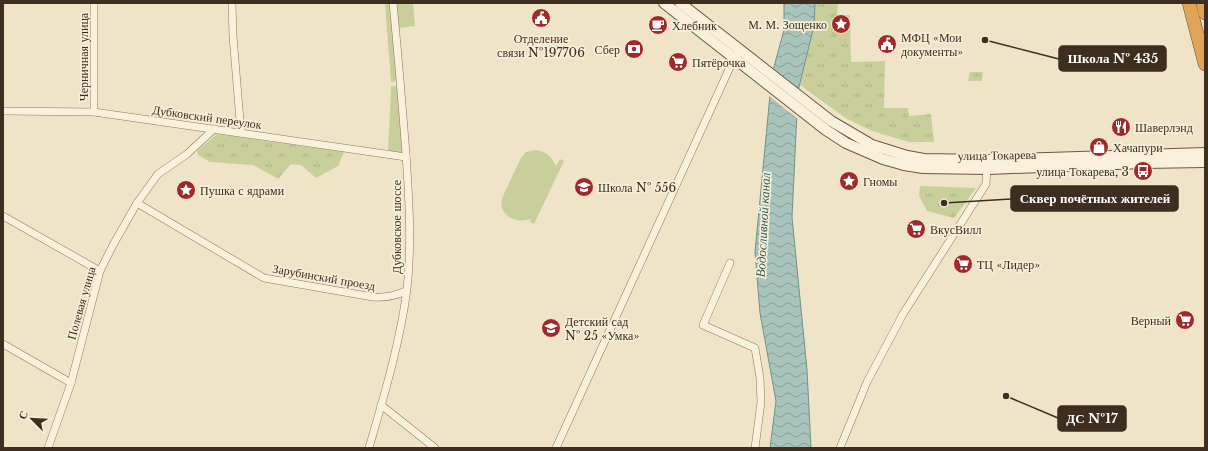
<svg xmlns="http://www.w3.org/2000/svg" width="1208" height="451" font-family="'Libre Baskerville',serif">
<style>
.grass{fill:#c9cf9b}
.park{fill:url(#park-tufts)}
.water{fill:url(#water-waves);stroke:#6f938a}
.pier{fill:#f0e4c8}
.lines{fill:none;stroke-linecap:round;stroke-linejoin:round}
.street-casing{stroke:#8d765c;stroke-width:8}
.secondary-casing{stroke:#6f573f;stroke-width:12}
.highway-casing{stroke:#5b4430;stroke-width:14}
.street{stroke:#faf1dc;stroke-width:7}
.secondary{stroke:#faf1dc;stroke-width:10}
.highway{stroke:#e0a458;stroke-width:13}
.labels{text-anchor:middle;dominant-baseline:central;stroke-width:3.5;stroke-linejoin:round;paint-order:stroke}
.poi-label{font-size:12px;fill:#3d2e20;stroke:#f7eed8;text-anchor:start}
.street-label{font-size:12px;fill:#3d2e20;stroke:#f7eed8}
.water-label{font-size:13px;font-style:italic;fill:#2f5d5a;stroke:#f7eed8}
.leader{fill:none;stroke:#3d2e20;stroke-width:1.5}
.callout-dot{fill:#3d2e20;stroke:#f7eed8;stroke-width:1.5}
.callout{fill:#3d2e20;stroke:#3d2e20;stroke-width:1.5}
.callout-label{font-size:13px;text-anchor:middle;font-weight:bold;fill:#fff}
</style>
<defs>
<pattern id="park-tufts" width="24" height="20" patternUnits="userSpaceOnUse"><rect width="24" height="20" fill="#c9cf9b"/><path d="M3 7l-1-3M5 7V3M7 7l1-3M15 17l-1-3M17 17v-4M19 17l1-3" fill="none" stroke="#aeb285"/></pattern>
<pattern id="water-waves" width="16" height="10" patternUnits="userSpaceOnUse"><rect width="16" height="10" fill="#a9c4bc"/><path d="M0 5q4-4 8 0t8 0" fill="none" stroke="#8ba098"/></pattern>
</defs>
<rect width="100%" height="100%" fill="#f0e4c8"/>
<!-- grass -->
<g class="grass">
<path d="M385 3H389L398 81 391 82Z"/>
<path d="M396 3H413L415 26 398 28Z"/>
<path d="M391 86H398L404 154 388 152Z"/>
<path d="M536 150C547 152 551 156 556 166L560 159 564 161 534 224 530 222 531 219C516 224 498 216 502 198L521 158 526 152Z"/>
</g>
<!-- park -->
<g class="park">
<path d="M815 3H838L837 15H850L851 62 885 61 884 108H908L909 116 931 114 934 142H909L872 131 847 119 800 85 814 26Z"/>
<path d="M970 72H983L982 81H968Z"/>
<path d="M217 134 344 152 338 166 316 178 301 165 291 164 278 179 253 165 210 162 198 155 197 151Z"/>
<path d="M920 186 976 188 954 218 927 211 919 196Z"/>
</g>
<!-- water -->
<path class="water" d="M784 3H815L814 26 798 91 792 217 807 370 811 448H770L776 401 760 313 755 252 772 74 784 30Z"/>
<!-- pier -->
<path class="pier" d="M772 67 801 90 799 120 768 95Z"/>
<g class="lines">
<defs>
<g id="street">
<path d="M94 3V112"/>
<path d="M232 3 233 36 241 133"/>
<path d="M3 111 94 112 406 157"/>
<path d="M137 203 264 278 373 297C386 298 395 296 406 291"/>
<path d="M3 216 100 271"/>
<path d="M730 263 703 325 755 348 760 378 761 402 755 448"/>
<path d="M3 344 71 383"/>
<path d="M381 405 435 448"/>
<path d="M48 448 71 383 100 271 113 245 137 203 158 174 187 154 214 129"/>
<path d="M369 448C384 396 400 343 407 289 412 244 409 199 406 154 402 103 398 53 393 3"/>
<path d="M556 448 736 54"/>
<path d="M840 448 867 382 903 314 986 184 987 164"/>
</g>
<g id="secondary">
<path d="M664 3 826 130 846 143 883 159 904 165 923 168 988 169 1143 163 1205 162"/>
<path d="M680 3 831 121 872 145 907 156 924 159 987 160 1205 153"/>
</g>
<g id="highway">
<path d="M1189 3 1205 64"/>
<path d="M1203 3 1205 13"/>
</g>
</defs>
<!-- street casing -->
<use href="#street" class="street-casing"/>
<!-- secondary casing -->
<use href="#secondary" class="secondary-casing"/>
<!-- highway casing -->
<use href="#highway" class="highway-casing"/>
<!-- street -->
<use href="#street" class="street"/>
<!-- secondary -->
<use href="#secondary" class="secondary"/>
<!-- highway -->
<use href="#highway" class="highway"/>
</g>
<!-- icons -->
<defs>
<symbol id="civic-disc" viewBox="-11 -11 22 22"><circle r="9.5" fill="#9e2a2b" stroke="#f7eed8"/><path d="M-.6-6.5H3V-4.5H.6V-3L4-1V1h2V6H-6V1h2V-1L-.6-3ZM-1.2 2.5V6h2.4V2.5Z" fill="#fff"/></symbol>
<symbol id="sight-disc" viewBox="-11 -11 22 22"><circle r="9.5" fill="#9e2a2b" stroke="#f7eed8"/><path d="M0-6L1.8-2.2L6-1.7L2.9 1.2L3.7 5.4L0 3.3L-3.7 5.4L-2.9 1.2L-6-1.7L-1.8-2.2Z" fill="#fff"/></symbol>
<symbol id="cafe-disc" viewBox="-11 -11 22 22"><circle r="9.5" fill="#9e2a2b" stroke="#f7eed8"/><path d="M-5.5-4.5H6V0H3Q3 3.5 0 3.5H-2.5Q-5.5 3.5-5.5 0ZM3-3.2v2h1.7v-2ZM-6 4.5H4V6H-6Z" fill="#fff"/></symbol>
<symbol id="bank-disc" viewBox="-11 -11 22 22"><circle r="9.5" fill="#9e2a2b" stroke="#f7eed8"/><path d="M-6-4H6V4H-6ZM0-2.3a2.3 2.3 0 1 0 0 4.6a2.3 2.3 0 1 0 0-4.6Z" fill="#fff"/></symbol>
<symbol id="supermarket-disc" viewBox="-11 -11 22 22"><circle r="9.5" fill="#9e2a2b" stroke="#f7eed8"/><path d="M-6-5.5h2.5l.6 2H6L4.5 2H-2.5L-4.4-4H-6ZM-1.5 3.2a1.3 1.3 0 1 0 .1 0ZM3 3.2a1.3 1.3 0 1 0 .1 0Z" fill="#fff"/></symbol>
<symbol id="restaurant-disc" viewBox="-11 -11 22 22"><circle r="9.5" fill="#9e2a2b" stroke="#f7eed8"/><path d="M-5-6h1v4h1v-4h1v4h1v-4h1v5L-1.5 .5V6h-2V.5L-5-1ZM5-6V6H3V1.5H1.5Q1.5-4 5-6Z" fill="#fff"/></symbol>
<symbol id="shop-disc" viewBox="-11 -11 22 22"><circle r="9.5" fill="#9e2a2b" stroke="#f7eed8"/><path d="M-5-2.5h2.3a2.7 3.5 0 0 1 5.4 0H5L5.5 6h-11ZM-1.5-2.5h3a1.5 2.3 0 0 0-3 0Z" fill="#fff"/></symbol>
<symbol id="bus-disc" viewBox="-11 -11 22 22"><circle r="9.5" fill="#9e2a2b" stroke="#f7eed8"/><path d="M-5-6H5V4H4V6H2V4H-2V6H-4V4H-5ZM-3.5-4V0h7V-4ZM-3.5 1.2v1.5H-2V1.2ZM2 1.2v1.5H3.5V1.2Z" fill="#fff"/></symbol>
<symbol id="school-disc" viewBox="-11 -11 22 22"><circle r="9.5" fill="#9e2a2b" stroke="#f7eed8"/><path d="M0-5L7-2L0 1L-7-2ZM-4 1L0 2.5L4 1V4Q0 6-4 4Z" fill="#fff"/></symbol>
</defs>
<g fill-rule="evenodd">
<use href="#civic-disc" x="530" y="7" width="22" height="22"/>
<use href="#sight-disc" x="830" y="13" width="22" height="22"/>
<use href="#cafe-disc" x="647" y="14" width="22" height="22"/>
<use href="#civic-disc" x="876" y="33" width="22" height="22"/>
<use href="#bank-disc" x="623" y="38" width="22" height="22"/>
<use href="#supermarket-disc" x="667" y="51" width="22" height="22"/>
<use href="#restaurant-disc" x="1110" y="116" width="22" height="22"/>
<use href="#shop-disc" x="1088" y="136" width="22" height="22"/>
<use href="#bus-disc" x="1132" y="160" width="22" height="22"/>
<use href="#sight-disc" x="838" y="170" width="22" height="22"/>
<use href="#school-disc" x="573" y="176" width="22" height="22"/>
<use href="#sight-disc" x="175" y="179" width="22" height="22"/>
<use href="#supermarket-disc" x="905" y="218" width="22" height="22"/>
<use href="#supermarket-disc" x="952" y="253" width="22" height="22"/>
<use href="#supermarket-disc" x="1174" y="309" width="22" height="22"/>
<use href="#school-disc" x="540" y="317" width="22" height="22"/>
</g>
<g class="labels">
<!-- poi labels -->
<g class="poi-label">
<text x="827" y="24" text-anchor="end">М. М. Зощенко</text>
<text x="672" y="25">Хлебник</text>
<text x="901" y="37">МФЦ «Мои<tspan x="901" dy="14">документы»</tspan></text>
<text x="541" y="38" text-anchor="middle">Отделение<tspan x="541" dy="14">связи №197706</tspan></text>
<text x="620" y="49" text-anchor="end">Сбер</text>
<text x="692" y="62">Пятёрочка</text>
<text x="1135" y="127">Шаверлэнд</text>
<text x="1113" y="147">Хачапури</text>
<text x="1129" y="171" text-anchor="end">улица Токарева, 3</text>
<text x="863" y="181">Гномы</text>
<text x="598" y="187">Школа № 556</text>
<text x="200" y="190">Пушка с ядрами</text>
<text x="930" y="229">ВкусВилл</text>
<text x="977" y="264">ТЦ «Лидер»</text>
<text x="1171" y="320" text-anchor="end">Верный</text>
<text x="565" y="321">Детский сад<tspan x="565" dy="14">№ 25 «Умка»</tspan></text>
</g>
<!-- street labels -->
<g class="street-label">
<text transform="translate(83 57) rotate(-90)">Черничная улица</text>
<text transform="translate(207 117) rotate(8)">Дубковский переулок</text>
<text transform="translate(997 155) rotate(-1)">улица Токарева</text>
<text transform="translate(396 227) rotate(-90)">Дубковское шоссе</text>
<text transform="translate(324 277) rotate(10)">Зарубинский проезд</text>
<text transform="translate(81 303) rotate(-74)">Полевая улица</text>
</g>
<!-- water labels -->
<g class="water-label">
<text transform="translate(763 225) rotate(-87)">Водосливной канал</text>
</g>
</g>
<!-- callouts -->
<path class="leader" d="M985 40L1059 59M944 203L1011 199M1006 396L1058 418"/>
<g class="callout-dot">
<circle cx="985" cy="40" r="4"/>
<circle cx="944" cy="203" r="4"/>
<circle cx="1006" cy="396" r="4"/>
</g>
<g class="callout">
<rect x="1059" y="46" width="107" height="25" rx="4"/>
<rect x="1011" y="186" width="167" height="25" rx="4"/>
<rect x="1058" y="406" width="68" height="25" rx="4"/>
</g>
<g class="callout-label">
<text x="1113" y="63">Школа № 435</text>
<text x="1095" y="203">Сквер почётных жителей</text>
<text x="1092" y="423">ДС №17</text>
</g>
<!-- border -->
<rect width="1208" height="451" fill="none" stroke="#3d2e20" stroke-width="8"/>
<!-- north arrow -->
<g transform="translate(32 419) rotate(294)" stroke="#f7eed8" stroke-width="3" paint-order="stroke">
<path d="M0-3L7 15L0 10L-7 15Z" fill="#3d2e20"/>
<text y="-6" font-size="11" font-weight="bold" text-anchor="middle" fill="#3d2e20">С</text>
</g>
</svg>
